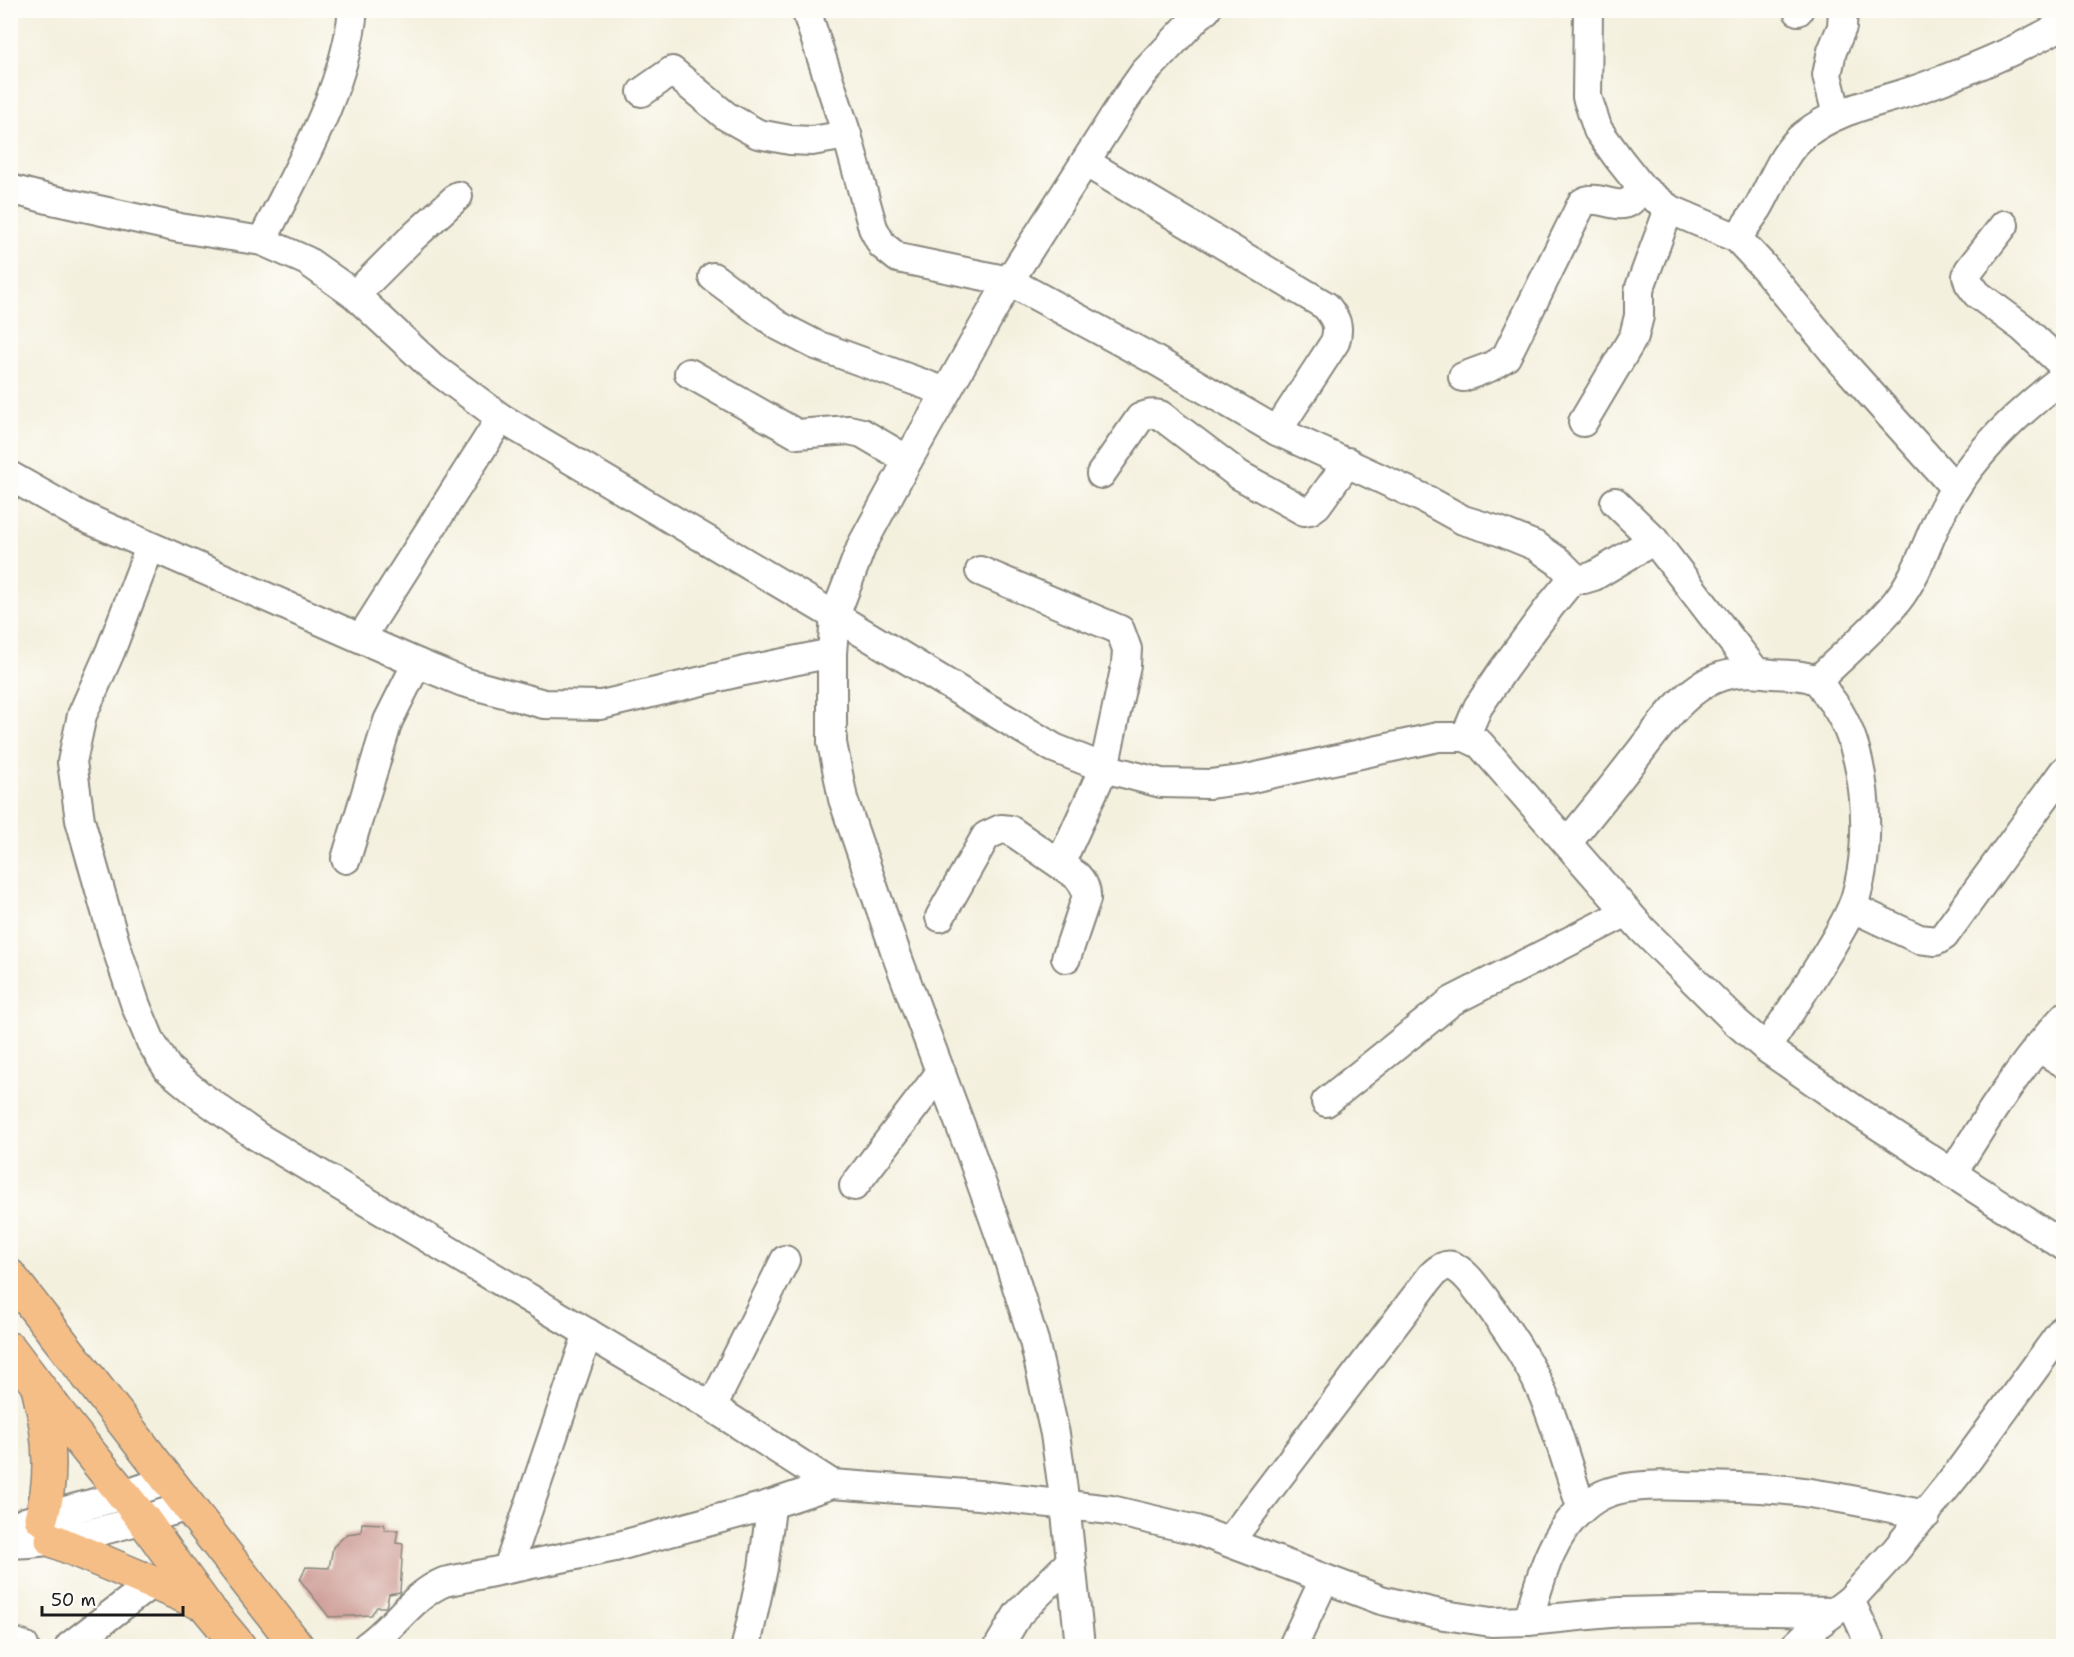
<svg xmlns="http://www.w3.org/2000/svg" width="2074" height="1657" font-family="'Shantell Sans',sans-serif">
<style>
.building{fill:#ce9c96}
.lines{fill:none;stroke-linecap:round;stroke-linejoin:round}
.minor-casing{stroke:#88867d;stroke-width:32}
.major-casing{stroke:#88867d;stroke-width:36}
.minor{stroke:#fff;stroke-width:28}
.major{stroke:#f6be87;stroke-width:33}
</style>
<rect width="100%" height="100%" fill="#fdfcf7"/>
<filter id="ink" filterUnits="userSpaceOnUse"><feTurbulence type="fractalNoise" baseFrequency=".0167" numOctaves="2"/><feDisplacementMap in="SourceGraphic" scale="12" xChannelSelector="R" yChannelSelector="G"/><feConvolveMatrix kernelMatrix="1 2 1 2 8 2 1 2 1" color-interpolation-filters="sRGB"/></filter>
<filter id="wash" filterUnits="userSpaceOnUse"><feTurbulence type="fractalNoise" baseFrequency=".008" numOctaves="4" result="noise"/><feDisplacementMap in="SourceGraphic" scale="24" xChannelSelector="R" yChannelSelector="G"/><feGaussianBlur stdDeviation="1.35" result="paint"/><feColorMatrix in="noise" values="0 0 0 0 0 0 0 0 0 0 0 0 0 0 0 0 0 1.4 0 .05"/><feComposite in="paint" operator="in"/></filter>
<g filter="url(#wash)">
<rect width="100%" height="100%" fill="#f4f0de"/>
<g id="blocks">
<!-- building -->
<path class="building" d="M362 1523 384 1524 385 1530H398L396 1543 403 1544 400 1592 389 1594 386 1607H377L371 1615 329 1617 300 1580 306 1567 329 1568 333 1547 347 1534 361 1532Z"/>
</g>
</g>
<g filter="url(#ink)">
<use href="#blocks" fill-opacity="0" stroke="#88867d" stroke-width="1.5"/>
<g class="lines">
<defs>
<g id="minor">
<path d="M806 10 847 135 873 228 882 245 898 258 1009 281 1153 359 1277 431 1425 499 1463 520 1499 531 1536 546 1559 562 1574 577 1584 579 1594 576 1654 540"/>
<path d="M1588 10 1587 97 1598 130 1619 159 1642 188 1669 209 1737 238 1763 266 1843 363 1955 488"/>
<path d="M1798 11V10"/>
<path d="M642 92 672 71 726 116 758 134 790 140 812 141 847 135"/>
<path d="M1837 115 1827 75 1832 51 1842 27 1843 10"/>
<path d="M1085 162 1326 306C1336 319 1340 326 1335 342L1277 431"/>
<path d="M10 189 48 199 180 228 262 241 307 261 355 295 431 366 501 418 835 616 1054 748 1104 768 1161 783 1210 784 1247 779 1438 737H1465L1480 744 1643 930 1736 1022 1766 1048 1861 1114 2064 1246"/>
<path d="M2004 225 1969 270 1967 276 1969 283 1977 294 2023 328 2064 366"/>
<path d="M1737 238C1744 228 1751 218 1758 208 1772 184 1782 152 1804 135 1838 108 1878 103 1918 89 1968 71 2017 51 2064 24"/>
<path d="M262 241C297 170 345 91 353 10"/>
<path d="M713 277 779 326 816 345 946 392"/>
<path d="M355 295 410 240 458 196"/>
<path d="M689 373 797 434 849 430 862 433 908 460"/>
<path d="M1463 377 1490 367 1506 357 1582 203C1596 193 1615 210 1629 202 1634 199 1638 193 1642 188"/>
<path d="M1583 422 1634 336 1639 316V290L1669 209"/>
<path d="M1101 474 1140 418C1147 414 1152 413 1160 415L1239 475 1304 511 1310 510 1317 505 1348 462"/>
<path d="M10 476 79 515 417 663 463 682 544 704 601 705 744 671 832 653"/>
<path d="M1615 502 1654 540 1756 672"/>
<path d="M150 547 110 652 82 715 72 762 80 820 115 943 136 1006 151 1042 168 1069 202 1097 258 1137 712 1407 832 1484"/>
<path d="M980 571 1120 630 1127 649 1126 665 1104 768 1060 864"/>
<path d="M361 638 501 418"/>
<path d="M1817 681C1842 656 1876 628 1897 601 1919 573 1928 538 1944 507 1972 455 2018 412 2064 377"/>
<path d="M1465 737 1478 707 1503 670 1551 605 1574 577"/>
<path d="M1567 843C1590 815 1613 787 1635 758 1656 732 1677 699 1706 683 1728 671 1749 671 1773 674 1786 675 1806 674 1817 681 1821 684 1825 691 1828 696 1868 744 1873 838 1856 896 1851 914 1841 929 1832 945 1811 980 1789 1014 1766 1048"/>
<path d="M346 859 388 721 417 663"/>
<path d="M1853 908 1919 939 1936 941 1944 936 2064 771"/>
<path d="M940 917 986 836 1001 829 1010 830 1077 876C1083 883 1087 889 1086 899L1066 958"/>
<path d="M2037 1047 2064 1063"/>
<path d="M1326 1102 1452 1001 1627 912"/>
<path d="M1952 1174C1986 1119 2020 1065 2064 1017"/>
<path d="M854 1186 941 1072"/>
<path d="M712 1407 785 1260"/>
<path d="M10 1531 25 1522 124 1495 168 1480"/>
<path d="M1229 1542 1432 1275C1438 1269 1447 1262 1456 1268 1467 1274 1476 1288 1484 1298 1506 1328 1527 1358 1542 1392 1558 1429 1568 1470 1582 1509"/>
<path d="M10 1544C71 1543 132 1522 189 1506"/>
<path d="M508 1568 588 1333"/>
<path d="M1850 1600 1871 1646"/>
<path d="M1528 1621C1540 1581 1550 1536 1583 1508 1591 1501 1600 1495 1610 1492 1631 1484 1664 1485 1687 1486 1720 1486 1754 1487 1787 1490 1834 1495 1880 1506 1926 1515"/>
<path d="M10 1641 24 1646"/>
<path d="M70 1646 152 1583"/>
<path d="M367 1646C394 1627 413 1595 444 1582L615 1547 769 1505 832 1484 979 1495 1111 1510 1196 1530 1381 1600 1444 1615 1491 1622 1528 1621 1620 1612 1714 1610 1834 1612"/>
<path d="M746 1646 763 1568 770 1516 769 1505"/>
<path d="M999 1646 1018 1614 1071 1561"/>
<path d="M1080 1646 1065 1504 1055 1434 1034 1341 1009 1261 970 1151 898 959 843 799 832 743V653L835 616 862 545 908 460 1009 281 1122 104 1144 73 1198 16 1206 10"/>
<path d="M1293 1646 1324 1580"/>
<path d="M1795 1646 1817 1625 1850 1600 1896 1550 1961 1469 2064 1328"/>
</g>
<g id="major">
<path d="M10 1276 297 1646"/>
<path d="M10 1349 69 1427 143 1519 205 1605 239 1646"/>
<path d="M39 1392C49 1431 54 1478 41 1518"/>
<path d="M52 1540 205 1605"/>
</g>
</defs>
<!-- minor casing -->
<use href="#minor" class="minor-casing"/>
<!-- major casing -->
<use href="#major" class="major-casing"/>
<!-- minor -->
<use href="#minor" class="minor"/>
<!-- major -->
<use href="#major" class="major"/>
</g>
</g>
<!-- margin -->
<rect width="2074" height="1657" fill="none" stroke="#fdfcf7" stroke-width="36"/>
<!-- scale -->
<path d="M42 1606v9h141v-9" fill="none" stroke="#1c1c1c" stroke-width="3"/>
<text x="51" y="1606" font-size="18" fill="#1c1c1c" stroke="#fdfcf7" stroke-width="4.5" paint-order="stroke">50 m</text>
</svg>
